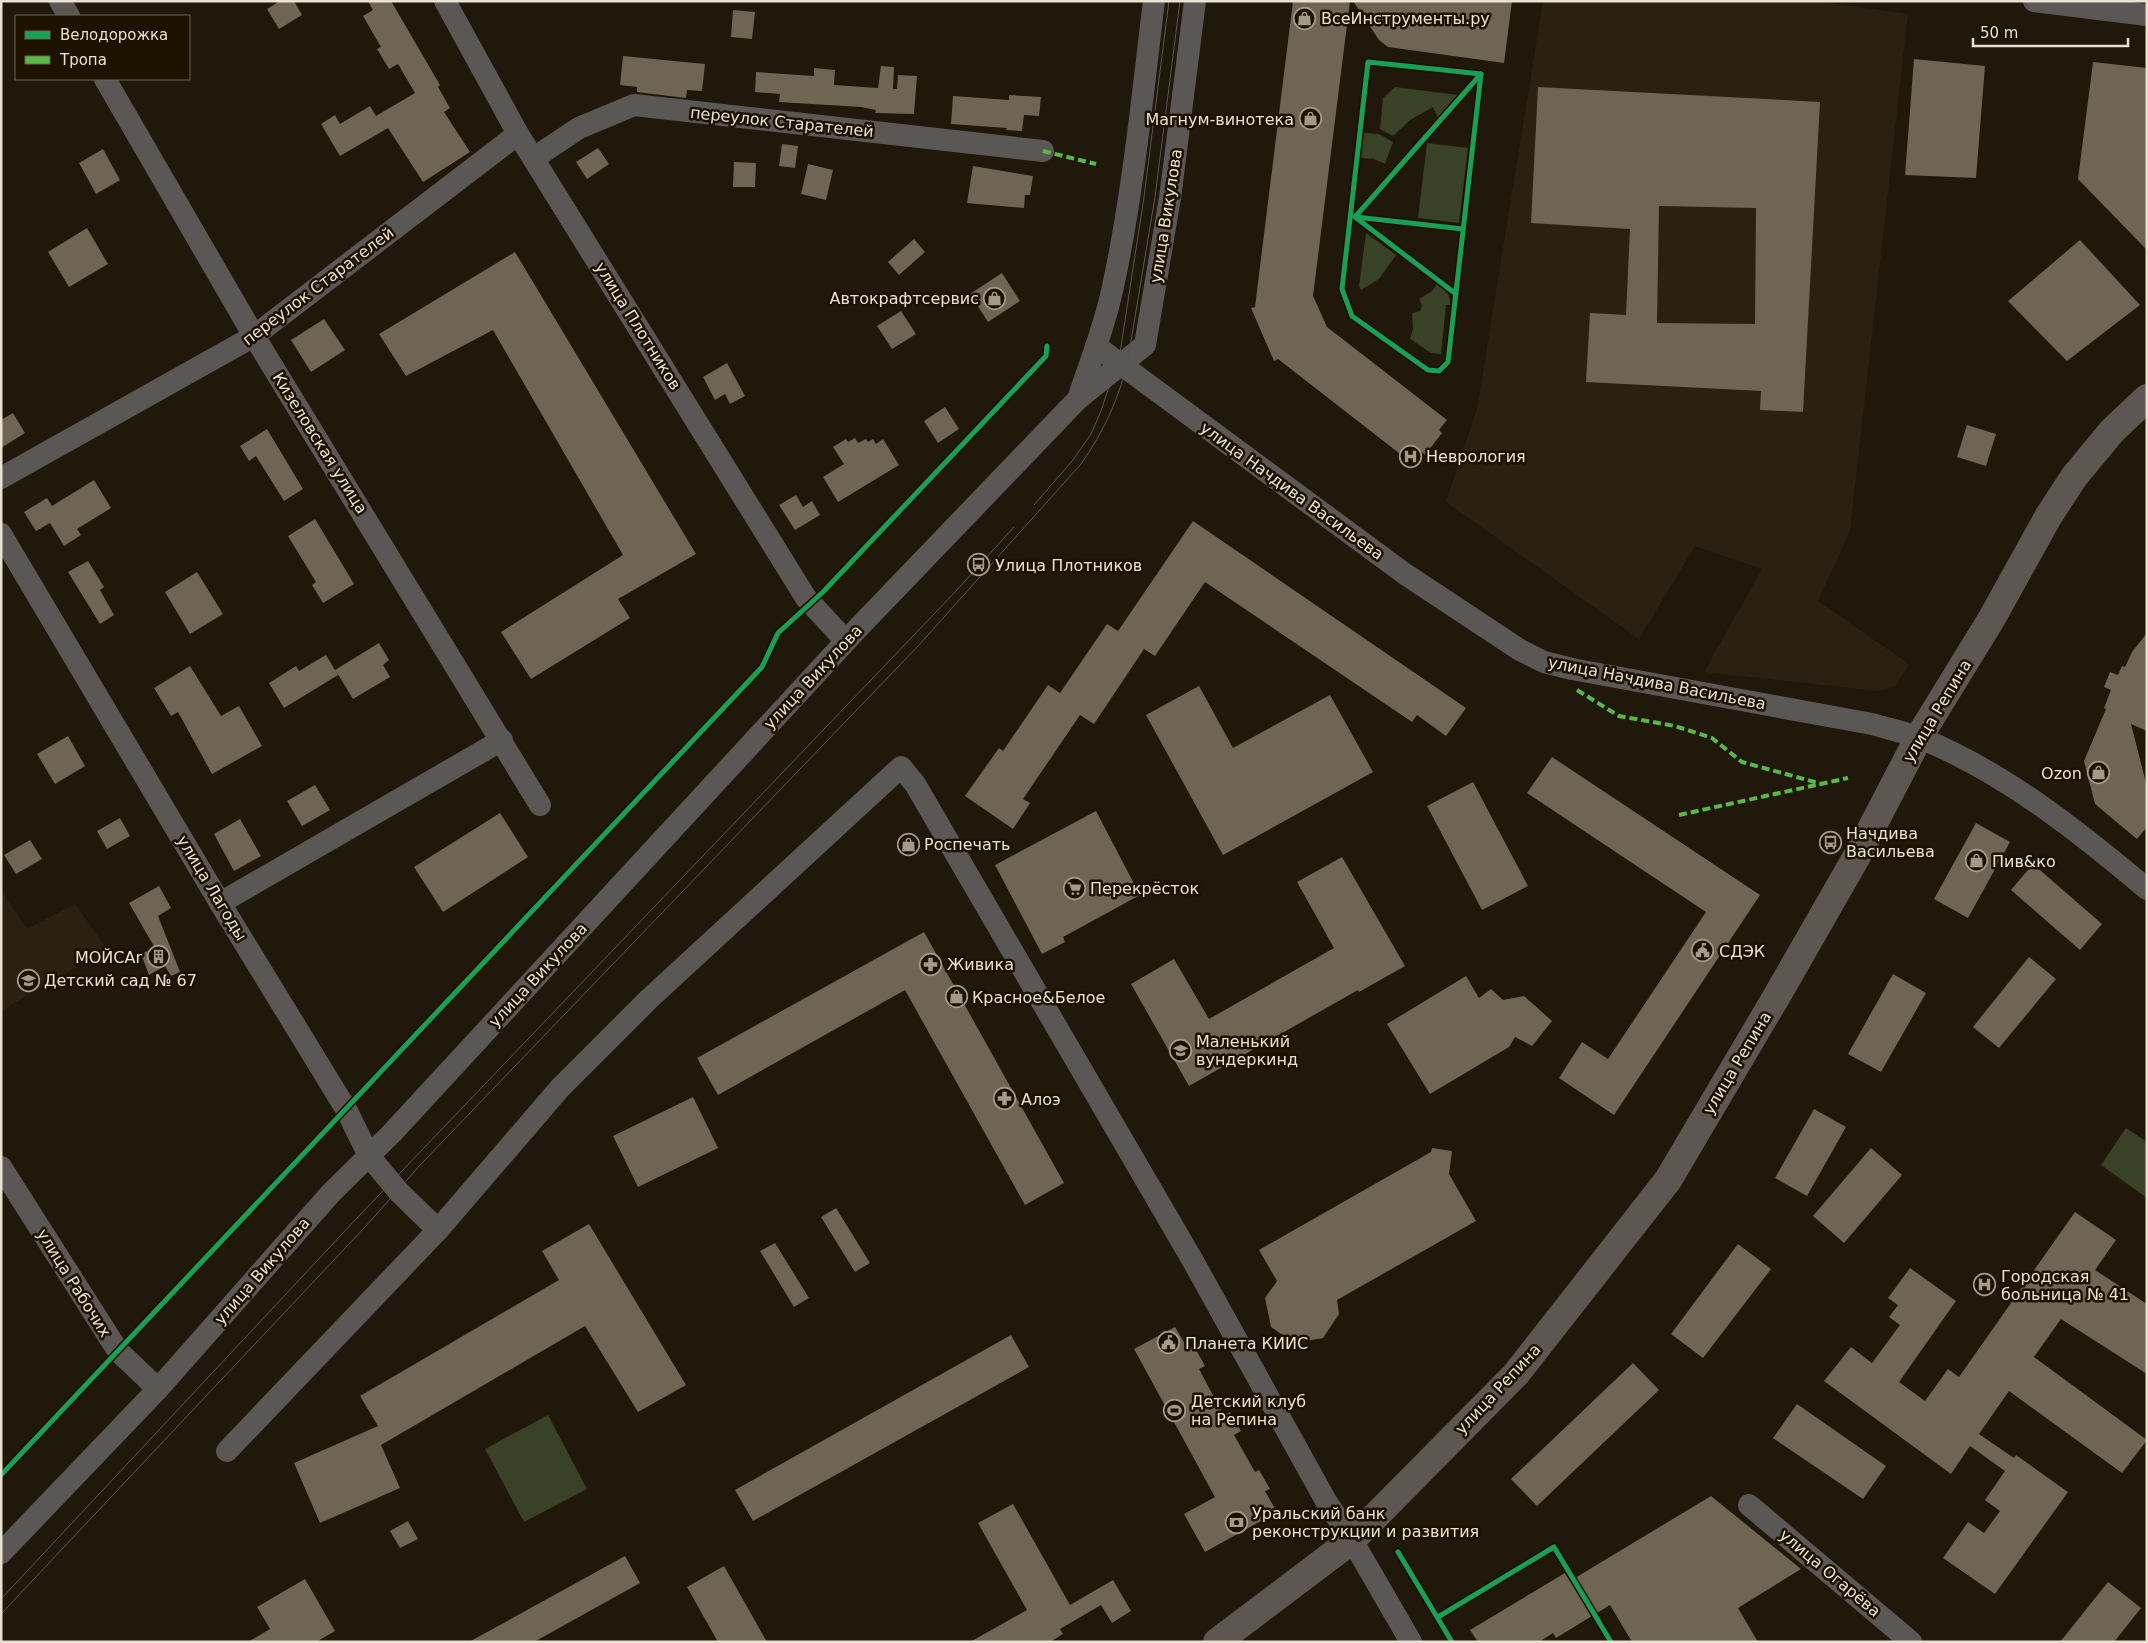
<svg xmlns="http://www.w3.org/2000/svg" width="2148" height="1643" font-family="'DejaVu Sans',sans-serif">
<style>
.education{fill:#2b2113}
.green{fill:#394126}
.building{fill:#6e6555;fill-rule:evenodd}
.lines{fill:none;stroke-linecap:round;stroke-linejoin:round}
.minor{stroke:#5b5755;stroke-width:22}
.major{stroke:#5d5651;stroke-width:28}
.tram{stroke:#5b5651;stroke-width:1}
.quiet{stroke:#58b947;stroke-width:4;stroke-dasharray:8 4;stroke-linecap:butt}
.cycleway-casing{stroke:#1d1200;stroke-width:8}
.cycleway{stroke:#1a9f57;stroke-width:5}
.labels{text-anchor:middle;dominant-baseline:central;stroke-width:5;stroke-linejoin:round;paint-order:stroke}
.poi-label{font-size:16px;fill:#e9e1d2;stroke:#1d1200;text-anchor:start}
.street-label{font-size:16px;fill:#e9e1d2;stroke:#1d1200}
</style>
<rect width="100%" height="100%" fill="#1f180b"/>
<!-- education -->
<g class="education">
<path d="M1543 1H1817L1908 14 1850 531 1818 601 1909 664 1895 687 1879 691 1704 672 1762 569 1695 546 1639 639 1446 502 1477 409Z"/>
<path d="M1 891 27 929 75 904 107 949 1 1011Z"/>
</g>
<!-- green -->
<g class="green">
<path d="M1395 87 1459 95 1438 118 1433 107 1410 120 1393 136 1380 129 1383 98Z"/>
<path d="M1364 133 1379 134 1393 142 1385 164 1374 159 1361 158Z"/>
<path d="M1427 143 1468 148 1459 223 1418 218Z"/>
<path d="M1366 233 1396 255 1379 279 1361 290 1359 286Z"/>
<path d="M1437 284C1445 290 1451 294 1450 305H1446L1441 354 1431 353 1410 339 1413 329 1412 313 1420 311 1422 306 1419 299 1432 291Z"/>
<path d="M2126 1128 2147 1142V1198L2101 1165Z"/>
<path d="M548 1415 587 1489 524 1522 485 1449Z"/>
</g>
<!-- building -->
<g class="building">
<path d="M280 1H294L302 15 279 29 267 9Z"/>
<path d="M368 1H391L440 85 438 87 450 108 444 112 470 152 423 182 388 128 340 156 321 124 335 115 340 124 370 106 376 116 415 93 398 64 389 69 377 49 381 47 363 16 373 10Z"/>
<path d="M1293 1H1350L1313 296 1327 327 1447 420 1439 430 1442 433 1425 455 1422 452 1413 464 1278 359 1274 361 1251 308 1255 307Z"/>
<path d="M1353 1H1512L1504 63 1388 47 1379 40Z"/>
<path d="M733 10 755 12 752 39 731 37Z"/>
<path d="M623 56 705 64 702 91 687 90 686 98 637 92V87L620 85Z"/>
<path d="M1914 59 1985 66 1976 178 1905 175Z"/>
<path d="M2093 62 2147 68V250L2078 179Z"/>
<path d="M881 66 894 67 893 89H897L898 75 917 76 914 114 875 113 876 110 861 107 779 102 780 94 755 92 756 72 814 76V68L835 70 834 85 878 88Z"/>
<path d="M1538 87 1820 102 1803 412 1760 410 1761 391 1586 382 1590 313 1626 315 1630 229 1531 223ZM1659 206 1756 208 1755 324 1657 323Z"/>
<path d="M1009 95 1041 97 1039 116 1024 115 1022 131 1006 130 1007 128 951 124 953 96 1009 100Z"/>
<path d="M782 144 798 146 795 168 779 166Z"/>
<path d="M598 148 609 164 587 179 576 162Z"/>
<path d="M103 149 120 180 96 194 79 163Z"/>
<path d="M734 162 756 163 755 187H733Z"/>
<path d="M808 164 833 170 826 200 801 194Z"/>
<path d="M973 166 1033 176 1030 195H1025L1024 208 967 203Z"/>
<path d="M87 228 108 264 69 287 48 252Z"/>
<path d="M914 239 925 252 899 275 888 262Z"/>
<path d="M2080 240 2140 305 2067 361 2008 301Z"/>
<path d="M515 252 696 554 618 599 630 618 531 679 501 632 623 555 493 330 406 376 379 334Z"/>
<path d="M1002 273 1020 301 988 322 970 294Z"/>
<path d="M901 311 916 334 892 349 877 326Z"/>
<path d="M324 319 345 350 311 372 291 340Z"/>
<path d="M727 363 745 396 730 404 725 394 715 400 703 377Z"/>
<path d="M945 407 959 429 938 443 924 421Z"/>
<path d="M13 413 25 433 1 448V420Z"/>
<path d="M1967 425 1996 434 1986 466 1957 457Z"/>
<path d="M267 429 303 489 284 501 256 456 249 461 240 446Z"/>
<path d="M855 438 858 443 866 439 868 442 873 439 876 444 883 439 899 465 838 502 823 477 844 464 833 447 846 439 848 442Z"/>
<path d="M94 480 111 508 77 529 81 535 64 546 50 523 36 531 24 512 47 498 52 506Z"/>
<path d="M796 495 803 507 812 501 820 515 795 530 779 505Z"/>
<path d="M315 519 354 584 323 603 312 585 316 582 288 536Z"/>
<path d="M1193 521 1466 708 1446 736 1417 715 1412 722 1205 582 1155 656 1144 649 1094 724 1080 715 1023 799 1030 803 1013 829 965 796 999 748 1003 751 1048 685 1060 693 1107 624 1118 631Z"/>
<path d="M88 561 104 587 100 590 114 615 100 624 68 572Z"/>
<path d="M197 572 223 614 190 634 165 592Z"/>
<path d="M2147 633V731L2131 724 2147 787V827L2137 839 2095 804 2084 761 2106 709 2104 708 2111 690 2104 687 2110 672 2118 675 2122 666 2125 667 2132 652Z"/>
<path d="M379 643 389 660 383 665 390 677 353 699 336 671 338 675 284 708 269 683 296 666 299 671 326 655 335 670Z"/>
<path d="M190 666 221 716 239 706 262 746 212 774 178 712 171 716 154 688Z"/>
<path d="M1199 686 1233 748 1330 695 1373 772 1223 855 1146 715Z"/>
<path d="M68 736 85 766 55 784 37 754Z"/>
<path d="M1552 757 1760 895 1614 1115 1559 1078 1582 1042 1608 1059 1706 912 1527 793Z"/>
<path d="M1473 782 1528 886 1482 910 1427 806Z"/>
<path d="M315 785 330 810 302 826 287 801Z"/>
<path d="M1096 811 1140 895 1063 937 1065 942 1042 954 995 865Z"/>
<path d="M500 813 528 857 443 912 414 867Z"/>
<path d="M120 818 130 836 107 849 97 831Z"/>
<path d="M240 819 261 856 234 871 214 834Z"/>
<path d="M1976 823 2010 842 1968 918 1934 899Z"/>
<path d="M30 840 42 859 16 874 4 855Z"/>
<path d="M1342 857 1405 966 1359 992 1358 990 1189 1086 1131 984 1174 959 1209 1019 1334 948 1297 882Z"/>
<path d="M2033 864 2102 924 2080 950 2011 890Z"/>
<path d="M159 886 171 908 158 916 180 972 171 976 165 966 149 975 141 954 155 948 129 903Z"/>
<path d="M924 932 1064 1183 1025 1205 905 990 718 1095 697 1058Z"/>
<path d="M2029 957 2056 979 1999 1048 1973 1027Z"/>
<path d="M1893 974 1926 993 1881 1072 1848 1054Z"/>
<path d="M1466 976 1479 998 1491 989 1503 1000 1524 996 1552 1021 1532 1046 1515 1037 1509 1047 1430 1094 1387 1024Z"/>
<path d="M693 1097 718 1148 638 1187 613 1136Z"/>
<path d="M1814 1109 1846 1127 1807 1196 1775 1178Z"/>
<path d="M1432 1148 1452 1151 1449 1174 1476 1221 1337 1300 1339 1314 1323 1338 1294 1343 1271 1327 1265 1298 1277 1281 1259 1250 1431 1152Z"/>
<path d="M1871 1148 1902 1175 1844 1243 1813 1216Z"/>
<path d="M836 1208 870 1263 855 1272 821 1217Z"/>
<path d="M2075 1212 2116 1240 2095 1270 2147 1304V1374L2061 1319 2034 1357 2147 1440 2122 1473 2009 1391 1979 1434 2014 1458 2016 1455 2068 1492 1995 1594 1943 1558 1968 1522 1984 1533 2000 1511 1985 1500 2005 1471 1970 1446 1951 1474 1824 1381 1851 1347 1872 1363 1900 1325 1889 1317 1898 1305 1888 1298 1910 1268 1956 1301 1899 1382 1925 1401 1948 1369 1959 1377Z"/>
<path d="M589 1224 686 1385 638 1412 585 1326 381 1445 400 1488 320 1523 294 1463 378 1426 360 1396 559 1280 542 1251Z"/>
<path d="M775 1243 809 1298 794 1307 760 1251Z"/>
<path d="M1738 1244 1771 1269 1703 1358 1671 1334Z"/>
<path d="M1175 1327 1188 1349 1194 1346 1205 1366 1199 1369 1224 1416 1230 1412 1241 1431 1234 1435 1255 1472 1259 1470 1270 1489 1265 1491 1277 1512 1205 1552 1184 1514 1215 1497 1134 1349Z"/>
<path d="M1011 1335 1029 1367 753 1521 735 1490Z"/>
<path d="M1633 1363 1659 1390 1537 1506 1511 1479Z"/>
<path d="M1797 1404 1886 1466 1863 1499 1773 1438Z"/>
<path d="M1711 1496 1801 1569 1738 1608 1758 1642H1632L1610 1605 1556 1638 1553 1633 1539 1642H1478L1470 1630 1565 1573 1570 1581Z"/>
<path d="M1013 1504 1070 1605 1113 1580 1131 1611 1112 1623 1101 1605 1060 1629 1063 1634 1050 1642H970L1027 1610 978 1523Z"/>
<path d="M408 1521 418 1539 400 1548 390 1531Z"/>
<path d="M625 1556 640 1583 534 1642H469Z"/>
<path d="M724 1566 767 1642H718L687 1587Z"/>
<path d="M305 1579 335 1631 316 1642H248L270 1629 257 1607Z"/>
<path d="M2108 1582 2141 1608 2114 1642H2060Z"/>
</g>
<g class="lines">
<!-- minor -->
<g class="minor">
<path d="M60 1 69 16"/>
<path d="M445 1 518 134 806 598 846 641"/>
<path d="M2034 1 2147 15"/>
<path d="M105 79 254 336 540 805"/>
<path d="M534 158 579 128 634 105 1043 151"/>
<path d="M1096 346 1405 574 1520 650 1544 662 1572 669 1872 724C1888 729 1905 732 1920 738 2004 772 2078 831 2147 889"/>
<path d="M1078 399C1090 363 1104 328 1112 291 1133 196 1142 98 1154 1"/>
<path d="M1 478 254 336 518 134"/>
<path d="M1 534 220 903 346 1109 369 1156 398 1191 438 1230"/>
<path d="M220 903 502 740"/>
<path d="M1 1167 118 1351 158 1389"/>
<path d="M227 1451 438 1230 560 1088 649 999 901 767 915 784 1193 1261 1326 1501 1352 1540 1411 1642"/>
<path d="M1749 1505 1911 1642"/>
<path d="M1 1553 158 1389 331 1193 392 1133 859 627 1078 399 1145 345 1170 198 1195 1"/>
</g>
<!-- major -->
<path class="major" d="M1217 1642 1352 1540 1516 1374 1668 1180 1778 994 1857 856 1919 737 1992 618 2048 517 2074 477 2112 431 2147 398"/>
<!-- tram -->
<g class="tram">
<path d="M1034 505 1073 460 1091 434 1101 411 1120 353 1144 197 1169 1"/>
<path d="M1 1599 357 1218 956 591 1014 527"/>
<path d="M1 1614 365 1227 422 1163 919 645 1081 464C1103 433 1120 397 1128 359L1155 197 1180 1"/>
</g>
<!-- quiet -->
<g class="quiet">
<path d="M1043 151 1096 164"/>
<path d="M1577 690 1619 716 1675 726 1712 738 1742 762 1822 784"/>
<path d="M1679 815 1848 778"/>
</g>
<defs>
<g id="cycleway">
<path d="M1368 62 1481 74 1448 362 1439 371 1428 370 1352 316 1342 289Z"/>
<path d="M1356 217 1463 229"/>
<path d="M1456 294 1355 217 1481 74"/>
<path d="M1 1475 762 667 778 633 823 592 1046 356 1047 346"/>
<path d="M1398 1552 1452 1642"/>
<path d="M1438 1617 1554 1547 1611 1642"/>
</g>
</defs>
<!-- cycleway casing -->
<use href="#cycleway" class="cycleway-casing"/>
<!-- cycleway -->
<use href="#cycleway" class="cycleway"/>
</g>
<!-- icons -->
<defs>
<symbol id="shop-ring" viewBox="-11 -11 22 22"><circle r="9.5" fill="#1d1200" stroke="#a29b8c" stroke-width="1.5"/><path d="M-5-2.5h2.3a2.7 3.5 0 0 1 5.4 0H5L5.5 6h-11ZM-1.5-2.5h3a1.5 2.3 0 0 0-3 0Z" fill="#a29b8c"/></symbol>
<symbol id="hospital-ring" viewBox="-11 -11 22 22"><circle r="9.5" fill="#1d1200" stroke="#a29b8c" stroke-width="1.5"/><path d="M-5-5h3v3.5h4V-5h3V5h-3V1.5h-4V5h-3Z" fill="#a29b8c"/></symbol>
<symbol id="bus-ring" viewBox="-11 -11 22 22"><circle r="9.5" fill="#1d1200" stroke="#a29b8c" stroke-width="1.5"/><path d="M-5-6H5V4H4V6H2V4H-2V6H-4V4H-5ZM-3.5-4V0h7V-4ZM-3.5 1.2v1.5H-2V1.2ZM2 1.2v1.5H3.5V1.2Z" fill="#a29b8c"/></symbol>
<symbol id="supermarket-ring" viewBox="-11 -11 22 22"><circle r="9.5" fill="#1d1200" stroke="#a29b8c" stroke-width="1.5"/><path d="M-6-5.5h2.5l.6 2H6L4.5 2H-2.5L-4.4-4H-6ZM-1.5 3.2a1.3 1.3 0 1 0 .1 0ZM3 3.2a1.3 1.3 0 1 0 .1 0Z" fill="#a29b8c"/></symbol>
<symbol id="civic-ring" viewBox="-11 -11 22 22"><circle r="9.5" fill="#1d1200" stroke="#a29b8c" stroke-width="1.5"/><path d="M-.6-6.5H3V-4.5H.6V-3L4-1V1h2V6H-6V1h2V-1L-.6-3ZM-1.2 2.5V6h2.4V2.5Z" fill="#a29b8c"/></symbol>
<symbol id="building-ring" viewBox="-11 -11 22 22"><circle r="9.5" fill="#1d1200" stroke="#a29b8c" stroke-width="1.5"/><path d="M-4-6H4V6H1V3H-1V6H-4ZM-2.5-4.3h1.7v1.8h-1.7ZM.8-4.3h1.7v1.8H.8ZM-2.5-1h1.7V.8h-1.7ZM.8-1h1.7V.8H.8Z" fill="#a29b8c"/></symbol>
<symbol id="pharmacy-ring" viewBox="-11 -11 22 22"><circle r="9.5" fill="#1d1200" stroke="#a29b8c" stroke-width="1.5"/><path d="M-2-6h4v4h4v4h-4v4h-4v-4h-4v-4h4Z" fill="#a29b8c"/></symbol>
<symbol id="school-ring" viewBox="-11 -11 22 22"><circle r="9.5" fill="#1d1200" stroke="#a29b8c" stroke-width="1.5"/><path d="M0-5L7-2L0 1L-7-2ZM-4 1L0 2.5L4 1V4Q0 6-4 4Z" fill="#a29b8c"/></symbol>
<symbol id="stadium-ring" viewBox="-11 -11 22 22"><circle r="9.5" fill="#1d1200" stroke="#a29b8c" stroke-width="1.5"/><path d="M0-5a6.5 5 0 1 0 0 10a6.5 5 0 1 0 0-10ZM-3.5-1.8h7v3.6h-7Z" fill="#a29b8c"/></symbol>
<symbol id="bank-ring" viewBox="-11 -11 22 22"><circle r="9.5" fill="#1d1200" stroke="#a29b8c" stroke-width="1.5"/><path d="M-6-4H6V4H-6ZM0-2.3a2.3 2.3 0 1 0 0 4.6a2.3 2.3 0 1 0 0-4.6Z" fill="#a29b8c"/></symbol>
</defs>
<g fill-rule="evenodd">
<use href="#shop-ring" x="1292" y="6" width="25" height="25"/>
<use href="#shop-ring" x="1298" y="106" width="25" height="25"/>
<use href="#shop-ring" x="982" y="286" width="25" height="25"/>
<use href="#hospital-ring" x="1398" y="444" width="25" height="25"/>
<use href="#bus-ring" x="966" y="552" width="25" height="25"/>
<use href="#shop-ring" x="2086" y="760" width="25" height="25"/>
<use href="#bus-ring" x="1818" y="830" width="25" height="25"/>
<use href="#shop-ring" x="896" y="832" width="25" height="25"/>
<use href="#shop-ring" x="1964" y="848" width="25" height="25"/>
<use href="#supermarket-ring" x="1062" y="876" width="25" height="25"/>
<use href="#civic-ring" x="1690" y="938" width="25" height="25"/>
<use href="#building-ring" x="146" y="944" width="25" height="25"/>
<use href="#pharmacy-ring" x="918" y="952" width="25" height="25"/>
<use href="#school-ring" x="16" y="968" width="25" height="25"/>
<use href="#shop-ring" x="944" y="984" width="25" height="25"/>
<use href="#school-ring" x="1168" y="1038" width="25" height="25"/>
<use href="#pharmacy-ring" x="992" y="1086" width="25" height="25"/>
<use href="#hospital-ring" x="1972" y="1272" width="25" height="25"/>
<use href="#civic-ring" x="1156" y="1330" width="25" height="25"/>
<use href="#stadium-ring" x="1162" y="1398" width="25" height="25"/>
<use href="#bank-ring" x="1224" y="1510" width="25" height="25"/>
</g>
<g class="labels">
<!-- poi labels -->
<g class="poi-label">
<text x="1321" y="18">ВсеИнструменты.ру</text>
<text x="1294" y="119" text-anchor="end">Магнум-винотека</text>
<text x="979" y="298" text-anchor="end">Автокрафтсервис</text>
<text x="1426" y="456">Неврология</text>
<text x="995" y="565">Улица Плотников</text>
<text x="2082" y="773" text-anchor="end">Ozon</text>
<text x="1846" y="833">Начдива<tspan x="1846" dy="18">Васильева</tspan></text>
<text x="924" y="844">Роспечать</text>
<text x="1992" y="861">Пив&amp;ко</text>
<text x="1090" y="888">Перекрёсток</text>
<text x="1719" y="951">СДЭК</text>
<text x="142" y="957" text-anchor="end">МОЙCAr</text>
<text x="947" y="964">Живика</text>
<text x="44" y="980">Детский сад № 67</text>
<text x="972" y="997">Красное&amp;Белое</text>
<text x="1196" y="1041">Маленький<tspan x="1196" dy="18">вундеркинд</tspan></text>
<text x="1021" y="1099">Алоэ</text>
<text x="2001" y="1276">Городская<tspan x="2001" dy="18">больница № 41</tspan></text>
<text x="1185" y="1343">Планета КИИС</text>
<text x="1191" y="1401">Детский клуб<tspan x="1191" dy="18">на Репина</tspan></text>
<text x="1252" y="1513">Уральский банк<tspan x="1252" dy="18">реконструкции и развития</tspan></text>
</g>
<!-- street labels -->
<g class="street-label">
<text transform="translate(782 122) rotate(6)">переулок Старателей</text>
<text transform="translate(1166 216) rotate(-81)">улица Викулова</text>
<text transform="translate(318 286) rotate(-37)">переулок Старателей</text>
<text transform="translate(638 326) rotate(58)">улица Плотников</text>
<text transform="translate(320 443) rotate(58)">Кизеловская улица</text>
<text transform="translate(1292 491) rotate(36)">улица Начдива Васильева</text>
<text transform="translate(813 677) rotate(-47)">улица Викулова</text>
<text transform="translate(1657 683) rotate(11)">улица Начдива Васильева</text>
<text transform="translate(1937 711) rotate(-59)">улица Репина</text>
<text transform="translate(212 888) rotate(59)">улица Лагоды</text>
<text transform="translate(538 975) rotate(-47)">улица Викулова</text>
<text transform="translate(1737 1063) rotate(-59)">улица Репина</text>
<text transform="translate(262 1271) rotate(-49)">улица Викулова</text>
<text transform="translate(74 1283) rotate(58)">улица Рабочих</text>
<text transform="translate(1498 1389) rotate(-47)">улица Репина</text>
<text transform="translate(1830 1573) rotate(40)">улица Огарёва</text>
</g>
</g>
<!-- border -->
<rect width="2148" height="1643" fill="none" stroke="#e9e1d2" stroke-width="5"/>
<!-- legend -->
<rect x="15" y="15" width="175" height="65" fill="#1d1200" stroke="#6f6554"/>
<rect x="25" y="31" width="25" height="8" fill="#1a9f57" stroke="#6f6554"/>
<text x="60" y="40" font-size="15" fill="#e9e1d2">Велодорожка</text>
<rect x="25" y="56" width="25" height="8" fill="#58b947" stroke="#6f6554"/>
<text x="60" y="65" font-size="15" fill="#e9e1d2">Тропа</text>
<!-- scale -->
<path d="M1973 38v8h155v-8" fill="none" stroke="#e9e1d2" stroke-width="2.5"/>
<text x="1980" y="38" font-size="15" fill="#e9e1d2" stroke="#1d1200" stroke-width="4" paint-order="stroke">50 m</text>
</svg>
